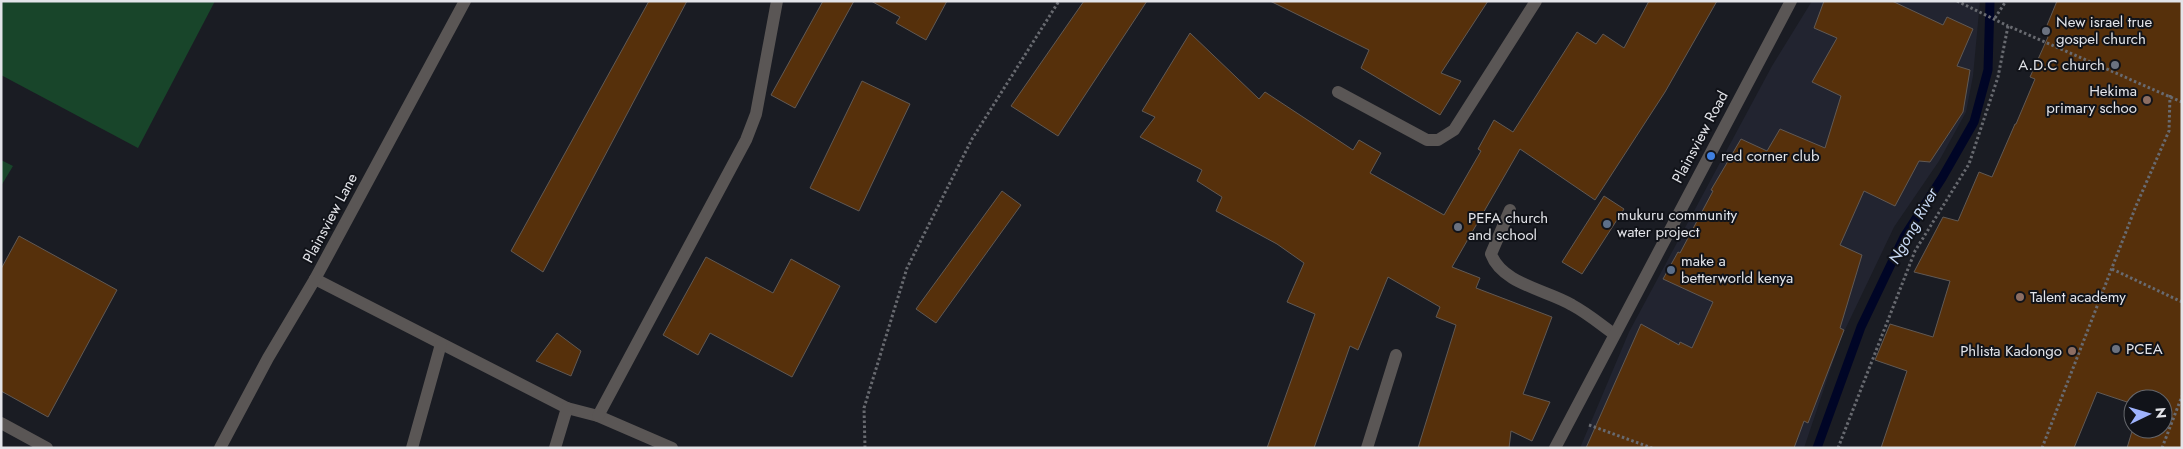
<svg xmlns="http://www.w3.org/2000/svg" width="2183" height="449" font-family="Jost,sans-serif">
<style>
.built{fill:#222430}
.green{fill:#18452a}
.lines{fill:none;stroke-linecap:round;stroke-linejoin:round}
.stream{stroke:#000526;stroke-width:9}
.building{fill:#56300b;stroke:#615954}
.path{stroke:#686a70;stroke-width:3;stroke-dasharray:2.5 2.5;stroke-linecap:butt}
.service{stroke:#5a5655;stroke-width:12}
.minor{stroke:#5a5655;stroke-width:12}
.worship-dot{fill:#6b7280;stroke:#111319;stroke-width:2}
.education-dot{fill:#8d6e63;stroke:#111319;stroke-width:2}
.shop-dot{fill:#3f7fe0;stroke:#111319;stroke-width:2}
.service-dot{fill:#5c6f8a;stroke:#111319;stroke-width:2}
.labels{text-anchor:middle;dominant-baseline:central;stroke-width:4;stroke-linejoin:round;paint-order:stroke}
.poi-label{font-size:15px;fill:#e3e4e9;stroke:#111319;text-anchor:start}
.street-label{font-size:15px;fill:#e3e4e9;stroke:#111319}
.water-label{font-size:16px;font-style:italic;fill:#c8d9f4;stroke:#111319}
</style>
<rect width="100%" height="100%" fill="#1a1c23"/>
<!-- built -->
<path class="built" d="M1812 1H1980L1973 76 1966 112 1939 161 1894 227 1841 338 1804 448H1580L1629 332 1772 66Z"/>
<!-- green -->
<g class="green">
<path d="M1 1H215L138 148 1 75Z"/>
<path d="M1 160 13 166 1 186Z"/>
</g>
<g class="lines">
<!-- stream -->
<path class="stream" d="M1817 448 1861 327 1904 237 1942 178 1974 122 1988 70 1990 1"/>
</g>
<!-- building -->
<g class="building">
<path d="M649 1H687L543 272 511 251Z"/>
<path d="M823 1H854L795 108 771 95Z"/>
<path d="M871 1H947L926 40 896 23 900 17Z"/>
<path d="M1084 1H1147L1058 136 1011 106Z"/>
<path d="M1270 1H1488L1441 73 1461 81 1440 115 1361 68 1369 50Z"/>
<path d="M1649 1H1717L1665 92 1595 200 1520 149 1452 267 1480 278 1476 288 1552 317 1523 394 1550 402 1532 441 1511 431 1509 448H1418L1456 325 1436 317 1440 307 1388 277 1358 350 1350 346 1314 448H1267L1315 314 1287 302 1304 263 1277 244 1216 211 1222 197 1197 181 1202 170 1140 137 1155 117 1142 111 1190 33 1259 99 1265 92 1353 150 1359 140 1381 153 1370 173 1444 215 1481 151 1478 149 1494 120 1513 132 1577 32 1596 44 1603 34 1624 48Z"/>
<path d="M1824 1H1892L1943 25 1947 17 1973 29 1957 66 1970 70 1963 112 1930 162 1919 161 1895 206 1864 191 1840 245 1862 255 1840 328 1844 330 1808 423 1804 421 1794 448H1586L1641 324 1679 345 1680 342 1692 348 1713 302 1663 279 1678 252 1680 253 1713 191 1711 190 1741 139 1767 151 1780 129 1825 148 1841 96 1812 82 1837 38 1814 28Z"/>
<path d="M2057 1H2182V448H2127L2133 428 2163 429V399H2133V404L2097 392 2074 448H1881L1907 371 1875 360 1890 324 1933 337 1950 281 1914 272 1943 217 1958 221 1979 172 1992 177 2015 124H2016L2035 79 2030 77 2048 37 2043 35Z"/>
<path d="M862 81 910 104 859 211 810 188Z"/>
<path d="M1002 191 1021 205 936 323 916 309Z"/>
<path d="M1604 196 1624 209 1582 274 1562 262Z"/>
<path d="M19 236 117 290 48 417 1 391V269Z"/>
<path d="M706 257 773 293 791 259 840 286 792 377 710 333 698 355 663 335Z"/>
<path d="M557 333 581 351 571 376 536 361Z"/>
</g>
<g class="lines">
<!-- path -->
<g class="path">
<path d="M1957 1 2008 26"/>
<path d="M1995 18 2006 1"/>
<path d="M2112 269 2182 302"/>
<path d="M1589 425 1652 448"/>
<path d="M865 448 864 408 907 268 972 139 1059 1"/>
<path d="M1838 448 1915 251 1969 164 1998 77 2008 26 2182 102"/>
<path d="M2042 448 2136 206 2169 131 2170 95"/>
<path d="M2162 448 2182 396"/>
</g>
<!-- service -->
<g class="service">
<path d="M1510 210 1491 254C1502 284 1547 290 1572 305 1587 313 1600 324 1614 334"/>
<path d="M1 423 47 448"/>
</g>
<!-- minor -->
<g class="minor">
<path d="M1338 92 1427 140H1438L1454 130 1536 1"/>
<path d="M315 279 567 408 598 416 672 448"/>
<path d="M598 416 746 140 756 114 777 1"/>
<path d="M220 448 268 358 315 279 465 1"/>
<path d="M412 448 441 344"/>
<path d="M555 448 567 408"/>
<path d="M1367 448 1396 355"/>
<path d="M1555 448 1791 1"/>
</g>
</g>
<!-- markers -->
<g class="worship-dot">
<circle cx="2046" cy="31" r="5"/>
<circle cx="2115" cy="65" r="5"/>
<circle cx="1458" cy="227" r="5"/>
<circle cx="2116" cy="349" r="5"/>
</g>
<g class="education-dot">
<circle cx="2147" cy="100" r="5"/>
<circle cx="2020" cy="297" r="5"/>
<circle cx="2072" cy="351" r="5"/>
</g>
<circle class="shop-dot" cx="1711" cy="156" r="5"/>
<g class="service-dot">
<circle cx="1607" cy="224" r="5"/>
<circle cx="1671" cy="270" r="5"/>
</g>
<g class="labels">
<!-- poi labels -->
<g class="poi-label">
<text x="2056" y="22">New israel true<tspan x="2056" dy="17">gospel church</tspan></text>
<text x="2105" y="65" text-anchor="end">A.D.C church</text>
<text x="2137" y="91" text-anchor="end">Hekima<tspan x="2137" dy="17">primary schoo</tspan></text>
<text x="1721" y="156">red corner club</text>
<text x="1617" y="215">mukuru community<tspan x="1617" dy="17">water project</tspan></text>
<text x="1468" y="218">PEFA church<tspan x="1468" dy="17">and school</tspan></text>
<text x="1681" y="261">make a<tspan x="1681" dy="17">betterworld kenya</tspan></text>
<text x="2030" y="297">Talent academy</text>
<text x="2126" y="349">PCEA</text>
<text x="2062" y="351" text-anchor="end">Phlista Kadongo</text>
</g>
<!-- street labels -->
<g class="street-label">
<text transform="translate(1700 137) rotate(-62)">Plainsview Road</text>
<text transform="translate(330 218) rotate(-62)">Plainsview Lane</text>
</g>
<!-- water labels -->
<g class="water-label">
<text transform="translate(1913 226) rotate(-61)">Ngong River</text>
</g>
</g>
<!-- border -->
<rect width="2183" height="449" fill="none" stroke="#e3e4e9" stroke-width="5"/>
<!-- north arrow -->
<g transform="translate(2148 414) rotate(85)"><circle r="24" fill="#111319" stroke="#65676c"/>
<path d="M0-4L9 19L0 12L-9 19Z" fill="#9fb3fd"/>
<text y="-8" font-size="14" font-weight="bold" text-anchor="middle" fill="#e3e4e9">N</text>
</g>
</svg>
